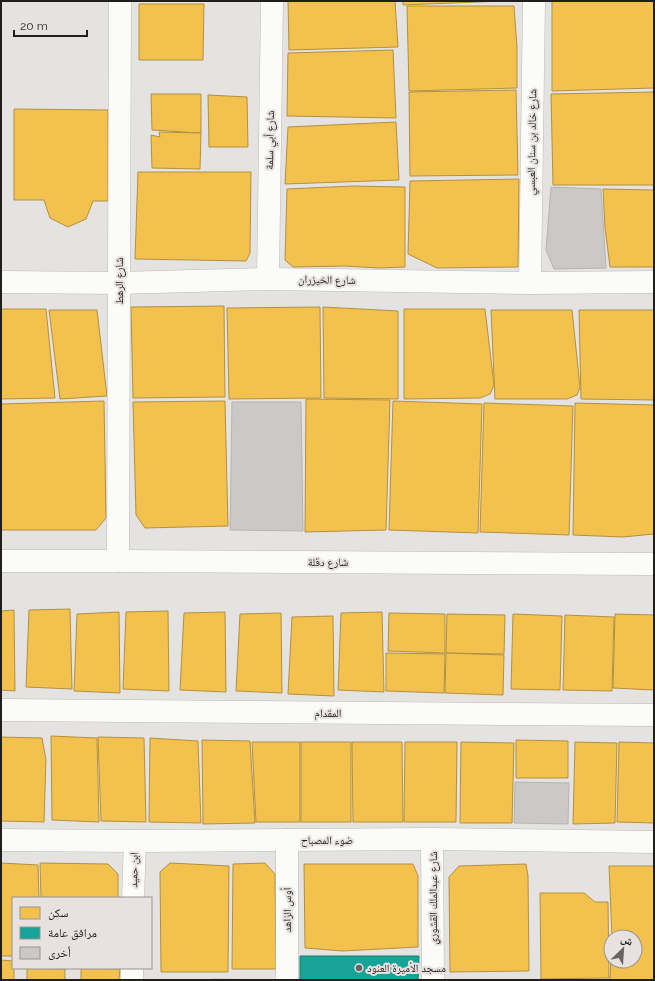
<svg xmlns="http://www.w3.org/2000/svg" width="655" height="981" font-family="Raleway,'Noto Naskh Arabic',sans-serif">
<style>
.homes{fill:#f2c14e;stroke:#b39040}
.public{fill:#17a398;stroke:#1a7b73}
.building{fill:#cac9c7;stroke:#b6b4b2}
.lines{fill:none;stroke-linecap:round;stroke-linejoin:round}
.minor-casing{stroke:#bcbab8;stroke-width:23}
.minor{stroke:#fbfbfa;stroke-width:22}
.poi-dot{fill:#656462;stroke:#e7e2df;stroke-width:1.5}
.labels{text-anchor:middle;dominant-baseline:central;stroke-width:4;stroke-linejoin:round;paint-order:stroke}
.street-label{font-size:11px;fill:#201f1e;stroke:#e7e2df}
.poi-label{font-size:11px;fill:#201f1e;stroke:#e7e2df;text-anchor:start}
</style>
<rect width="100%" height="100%" fill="#e5e3e1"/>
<!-- homes -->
<g class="homes">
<path d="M288 1H395L398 47 289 50Z"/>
<path d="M403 1H504L403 5Z"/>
<path d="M552 1H654V88L552 91Z"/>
<path d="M139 4H204L203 60H139Z"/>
<path d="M407 6H514L517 47V88L409 91Z"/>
<path d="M393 50 396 118 287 116 288 53Z"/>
<path d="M516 90 518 175 410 176 409 92Z"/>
<path d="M654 92V185H553L551 94Z"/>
<path d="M151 94H201V133L152 130Z"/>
<path d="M208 95 247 97 248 147H209Z"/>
<path d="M14 109 108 110V201H93L86 219 68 227 50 218 44 200H14Z"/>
<path d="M396 122 399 180 285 184 288 127Z"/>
<path d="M159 132 201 133 200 169 152 168 151 135 160 137Z"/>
<path d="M138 172H251L250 253 246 261 135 259Z"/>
<path d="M519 179 518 267 437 268 408 254 410 181Z"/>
<path d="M353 186 405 187V267L379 268 345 266 293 267 285 260 287 189Z"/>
<path d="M603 189 654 190V267H610L605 228Z"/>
<path d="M224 306 225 397 133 398 131 307Z"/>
<path d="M320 307 321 398 229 399 227 308Z"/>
<path d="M323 307 398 311V399L324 398Z"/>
<path d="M1 309H46L55 398 1 399Z"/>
<path d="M404 309H485L494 385 490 394 480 398 404 399Z"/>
<path d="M49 310H97L107 396 60 399Z"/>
<path d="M491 310H572L580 387 577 395 567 399H495Z"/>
<path d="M579 310H654V400L581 399Z"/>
<path d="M306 399 390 400 386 530 305 532Z"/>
<path d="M104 401 106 518 96 530H1V404Z"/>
<path d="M225 401 228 526 145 528 136 515 133 402Z"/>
<path d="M393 401 482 404 478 533 389 530Z"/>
<path d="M484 403 573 406 569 535 480 532Z"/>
<path d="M575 403 654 405V534L623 537 573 535Z"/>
<path d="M70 609 72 689 26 687 29 610Z"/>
<path d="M14 610 15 691 1 690V611Z"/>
<path d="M168 611 169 691 123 689 126 612Z"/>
<path d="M119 612 120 693 74 691 77 614Z"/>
<path d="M225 612 226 692 180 690 184 613Z"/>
<path d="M382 612 384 692 338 690 341 613Z"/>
<path d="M281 613 282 693 236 691 240 614Z"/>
<path d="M389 613 445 614V653L388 651Z"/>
<path d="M447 614 505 615 504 654 446 653Z"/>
<path d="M513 614 562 616 560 690 511 689Z"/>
<path d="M615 614 654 615V690L613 688Z"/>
<path d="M565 615 614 617 612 691 563 690Z"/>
<path d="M333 616 334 696 288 694 292 617Z"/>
<path d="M386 653 445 654 444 693 386 691Z"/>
<path d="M446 653 504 655 503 695 445 693Z"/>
<path d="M51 736 97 738 99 822 52 820Z"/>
<path d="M1 737 42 738 46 760 44 822 1 821Z"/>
<path d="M98 737 144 738 146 822 101 821Z"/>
<path d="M150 738 198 741 201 823 149 822Z"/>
<path d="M202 740 250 741 255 823 203 824Z"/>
<path d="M516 740 568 741V778H516Z"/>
<path d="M252 742H300V822H256Z"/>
<rect x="301" y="742" width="50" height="80"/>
<path d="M352 742H402L403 822H353Z"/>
<path d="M405 742H457L456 822H404Z"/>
<path d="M461 742 514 743 512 823H460Z"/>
<path d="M575 742 617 743 615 823 573 824Z"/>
<path d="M619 742 654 743V823L617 822Z"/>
<path d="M1 863 38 865 39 898H13V956H1Z"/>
<path d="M40 863 108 864 118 874V898H41Z"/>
<path d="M170 863 229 866 228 972H161L160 872Z"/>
<path d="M265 863 275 874 276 969H232L233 864Z"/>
<path d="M304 864H413L418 876V947L343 951 305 948Z"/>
<path d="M526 864 528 876 529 971 450 972 449 877 459 866Z"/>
<path d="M609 866H654V980H610L611 958V961H635V937H612Z"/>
<path d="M540 893H584L595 902H608L609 978 541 979Z"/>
<path d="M1 960 13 961V968H14V980H1Z"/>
<path d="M27 968 65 969V980H27Z"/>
<path d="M81 968 120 969 119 980H81Z"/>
</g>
<!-- public -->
<path class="public" d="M300 956H419L418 980H300Z"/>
<!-- building -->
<g class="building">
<path d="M551 187 601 189 606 268 554 269 546 250Z"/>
<path d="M232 402H301L303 531 230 530Z"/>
<path d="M515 782 569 783 568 824 514 823Z"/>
<path d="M212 979 279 980H212Z"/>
</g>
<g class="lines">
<defs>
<g id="minor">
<path d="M268 279 272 1"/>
<path d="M1 282 119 283 268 279 530 283 654 282"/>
<path d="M530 283 534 1"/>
<path d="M1 561H118L654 564"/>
<path d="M118 561 120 1"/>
<path d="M1 710 654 715"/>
<path d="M432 839 433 980"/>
<path d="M1 840 135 841 287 840 432 839 654 842"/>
<path d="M133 898 135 841"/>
<path d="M132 980V968"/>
<path d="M287 980V840"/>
</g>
</defs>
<!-- minor casing -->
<use href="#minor" class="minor-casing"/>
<!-- minor -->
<use href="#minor" class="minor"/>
</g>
<!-- markers -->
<circle class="poi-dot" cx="359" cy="968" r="4"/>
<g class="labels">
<!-- street labels -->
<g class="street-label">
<text transform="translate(270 140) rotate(-89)">شارع أبي سلمة</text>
<text transform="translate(532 142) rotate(-89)">شارع خالد بن سنان العبسي</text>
<text transform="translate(327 280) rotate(1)">شارع الخيزران</text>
<text transform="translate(119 281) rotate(-90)">شارع الرهط</text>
<text x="328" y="562">شارع دقلة</text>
<text x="328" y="713">المقدام</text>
<text x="327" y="840">ضوء المصباح</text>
<text transform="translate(134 870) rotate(-89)">ابن حميد</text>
<text transform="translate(433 898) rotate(-90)">شارع عبدالملك القشوري</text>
<text transform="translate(287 910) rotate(-90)">أوس الزاهد</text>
</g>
<!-- poi labels -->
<g class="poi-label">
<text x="367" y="968">مسجد الأميرة العنود</text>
</g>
</g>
<!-- border -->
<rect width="655" height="981" fill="none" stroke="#201f1e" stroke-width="4"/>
<!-- legend -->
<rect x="12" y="897" width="140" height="72" fill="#e7e2df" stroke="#979492"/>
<rect x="20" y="907" width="20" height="12" fill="#f2c14e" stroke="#979492"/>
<text x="48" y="917" font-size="12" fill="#201f1e">سكن</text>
<rect x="20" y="927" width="20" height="12" fill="#17a398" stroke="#979492"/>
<text x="48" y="937" font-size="12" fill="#201f1e">مرافق عامة</text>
<rect x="20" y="947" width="20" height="12" fill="#cac9c7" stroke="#979492"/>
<text x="48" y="957" font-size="12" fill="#201f1e">أخرى</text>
<!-- north arrow -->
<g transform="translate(623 949) rotate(25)"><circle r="19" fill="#e7e2df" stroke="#979492"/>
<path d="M0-3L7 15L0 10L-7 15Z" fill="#656462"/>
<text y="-6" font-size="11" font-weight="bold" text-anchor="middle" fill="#201f1e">ش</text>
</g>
<!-- scale -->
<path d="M14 30v6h73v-6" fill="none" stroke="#201f1e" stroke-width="2"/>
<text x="20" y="30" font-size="12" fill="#201f1e" stroke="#e7e2df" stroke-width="3" paint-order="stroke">20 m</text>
</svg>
